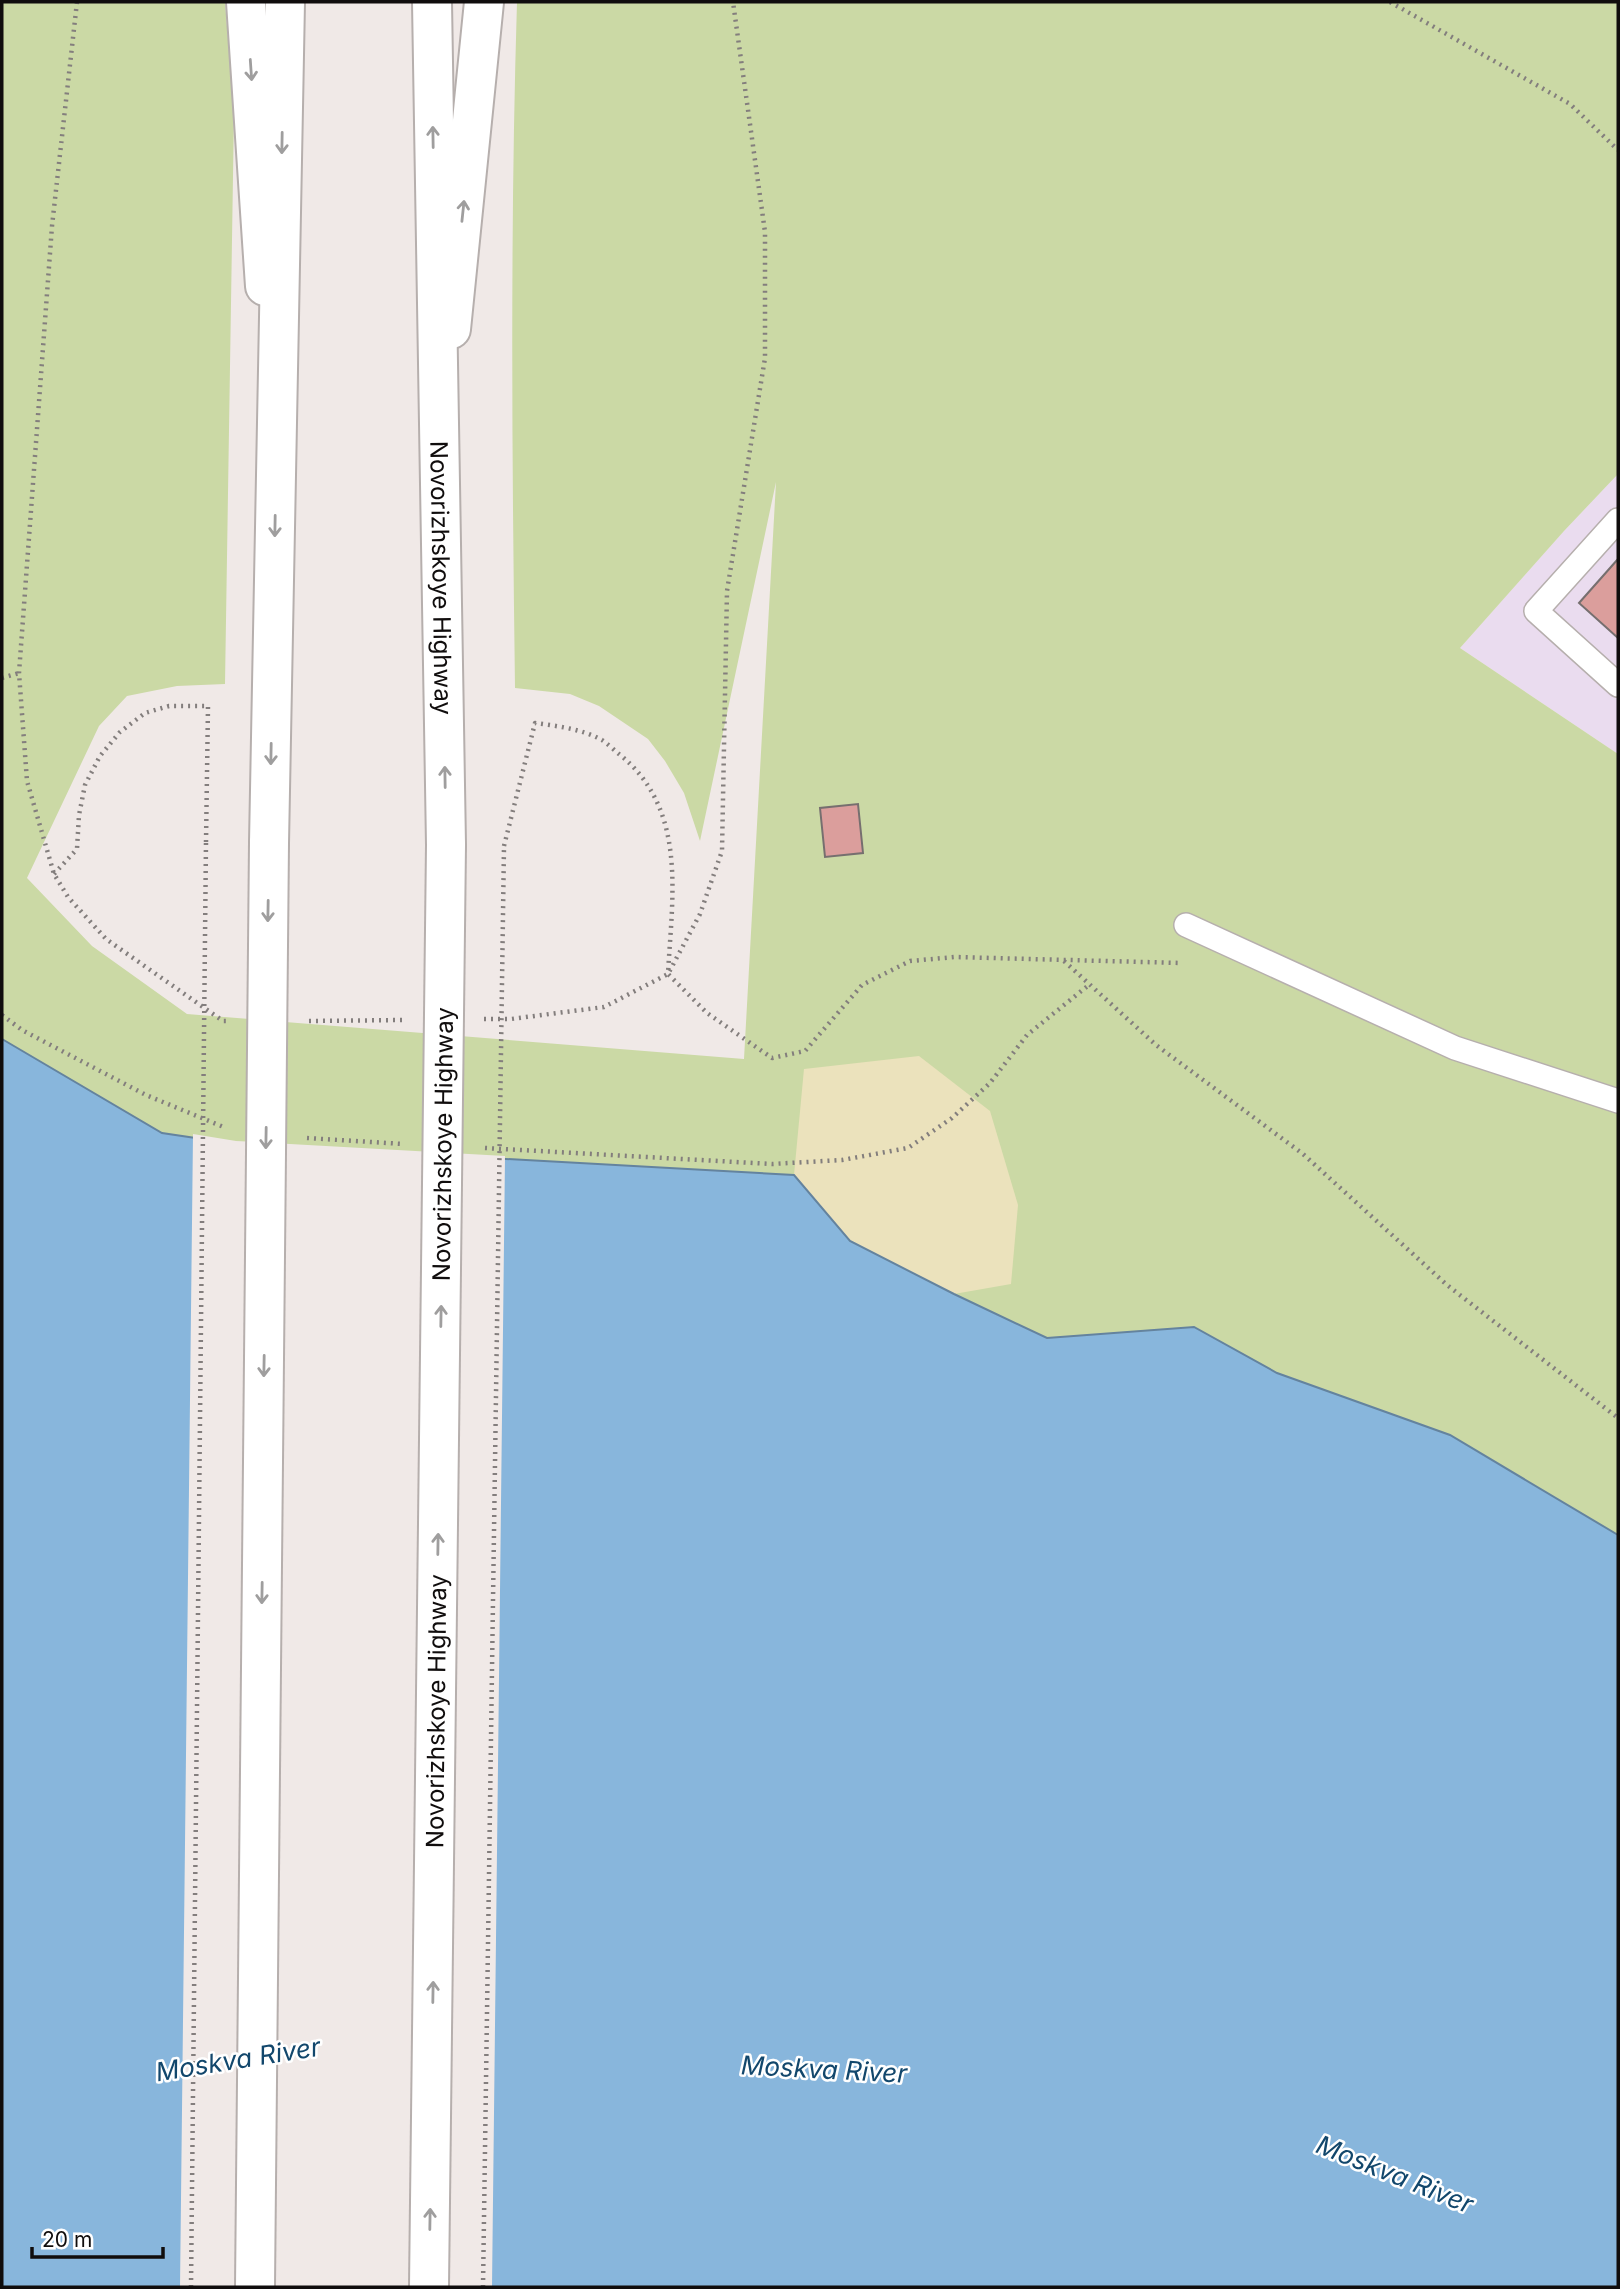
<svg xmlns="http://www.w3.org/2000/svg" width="1620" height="2289" font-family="Inter,sans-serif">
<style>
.commercial{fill:#eadcef}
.green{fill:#cbd9a5}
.sand{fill:#ebe2bc}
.water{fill:#88b6dc;stroke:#64839e;stroke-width:2}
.pier{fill:#f0e9e7}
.building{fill:#db9e9c;stroke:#766f6f;stroke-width:2}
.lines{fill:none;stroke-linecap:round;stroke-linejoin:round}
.service-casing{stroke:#b6afad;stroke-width:26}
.primary-casing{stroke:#b6afad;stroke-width:42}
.motorway-casing{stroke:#b6afad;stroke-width:42}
.path{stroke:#837e7d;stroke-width:4.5;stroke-dasharray:2 5;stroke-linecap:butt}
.service{stroke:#fff;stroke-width:23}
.primary{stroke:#fff;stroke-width:38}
.motorway{stroke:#fff;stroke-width:38}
.motorway-bridge-casing{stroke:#b6afad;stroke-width:42;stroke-linecap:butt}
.path-bridge{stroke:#837e7d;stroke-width:4.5;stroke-dasharray:2 5;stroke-linecap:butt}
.motorway-bridge{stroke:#fff;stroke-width:38}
.oneway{stroke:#9f9e9e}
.labels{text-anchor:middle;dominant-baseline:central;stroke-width:5;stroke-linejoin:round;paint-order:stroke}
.street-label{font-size:24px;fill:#100d0d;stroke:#fff}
.water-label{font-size:26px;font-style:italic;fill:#12476c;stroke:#fff}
</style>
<rect width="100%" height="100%" fill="#f0e9e7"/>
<!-- commercial -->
<path class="commercial" d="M1618 474V754L1460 648 1564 531Z"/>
<!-- green -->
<path class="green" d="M2 2H225L234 113 225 684 177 686 127 696 99 726 27 878 92 946 187 1014 744 1059 776 482 700 841 684 793 665 761 648 739 599 706 570 694 515 688C512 460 510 230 517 2H1618V474L1564 531 1460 648 1618 754V1535L1450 1435 1277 1373 1194 1327 1047 1338 954 1294 850 1241 162 1133 2 1039Z"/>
<!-- sand -->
<path class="sand" d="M919 1056 990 1111 1018 1205 1011 1284 954 1294 850 1241 794 1175 804 1069Z"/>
<!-- water -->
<path class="water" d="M2 1039 162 1133 236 1144 794 1175 850 1241 954 1294 1047 1338 1194 1327 1277 1373 1450 1435 1618 1535V2287H2Z"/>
<!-- pier -->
<path class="pier" d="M193 1134 236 1141 505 1156 492 2287H180Z"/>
<!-- building -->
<g class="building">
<path d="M1618 559V638L1579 603Z"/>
<path d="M858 804 863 853 825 857 820 808Z"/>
</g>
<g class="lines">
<defs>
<g id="service">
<path d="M1618 520 1536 611 1618 685"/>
<path d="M1186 925 1455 1048 1618 1101"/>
</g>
<g id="primary">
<path d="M246 2 265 286"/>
<path d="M451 329 484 2"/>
</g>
<g id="motorway">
<path id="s1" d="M432 2 446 845"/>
<path d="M269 843 285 2"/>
</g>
</defs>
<!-- service casing -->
<use href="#service" class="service-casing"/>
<!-- primary casing -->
<use href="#primary" class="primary-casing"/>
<!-- motorway casing -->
<use href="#motorway" class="motorway-casing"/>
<!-- path -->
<g class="path">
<path d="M77 2 52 226 19 673 27 781 54 874 68 897 106 939 223 1021H227"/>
<path d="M1390 2 1570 104 1618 150"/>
<path d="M2 678 19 673"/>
<path d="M504 846 535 723C557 726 582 729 602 740 608 744 614 750 619 754 688 809 672 896 668 974L707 1013 772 1058 805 1051 862 985 910 961 955 957 1181 963"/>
<path d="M54 874 77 849 79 815 85 785 100 756 120 732 145 713 169 706H208L206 842"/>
<path d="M1064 961 1156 1045 1303 1154 1447 1285 1618 1418"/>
<path d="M2 1015 22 1030 146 1095 226 1128"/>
<path d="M484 1019H511L604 1007 668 974 700 914 722 851 727 591 765 358V232L733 2"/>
<path d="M309 1021 402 1020"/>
<path d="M307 1138 403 1144"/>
<path d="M485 1148 772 1164 842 1160 908 1148 952 1118 990 1083 1027 1035 1090 984"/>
</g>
<!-- service -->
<use href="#service" class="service"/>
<!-- primary -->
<use href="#primary" class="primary"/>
<!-- motorway -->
<use href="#motorway" class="motorway"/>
<defs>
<g id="motorway-bridge">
<path d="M255 2287 269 843"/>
<path id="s2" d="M429 2287 446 845"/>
</g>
</defs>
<!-- motorway-bridge casing -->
<use href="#motorway-bridge" class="motorway-bridge-casing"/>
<!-- path-bridge -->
<g class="path-bridge">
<path d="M191 2287 206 842"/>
<path d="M483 2287 504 846"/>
</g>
<!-- motorway-bridge -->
<use href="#motorway-bridge" class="motorway-bridge"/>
</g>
<!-- one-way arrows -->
<defs><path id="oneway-shaft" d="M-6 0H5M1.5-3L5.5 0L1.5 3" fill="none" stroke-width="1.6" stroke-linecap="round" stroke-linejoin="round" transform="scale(1.75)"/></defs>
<g class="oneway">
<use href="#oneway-shaft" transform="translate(251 70) rotate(86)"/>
<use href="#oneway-shaft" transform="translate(433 137) rotate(-91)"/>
<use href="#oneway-shaft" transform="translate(282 143) rotate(91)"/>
<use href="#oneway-shaft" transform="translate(463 211) rotate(-84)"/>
<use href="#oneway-shaft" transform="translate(275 526) rotate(91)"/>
<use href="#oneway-shaft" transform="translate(271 754) rotate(91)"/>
<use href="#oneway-shaft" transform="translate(445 777) rotate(-91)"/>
<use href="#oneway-shaft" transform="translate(268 911) rotate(91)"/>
<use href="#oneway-shaft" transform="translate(266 1138) rotate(91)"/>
<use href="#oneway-shaft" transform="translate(441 1316) rotate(-89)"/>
<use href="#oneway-shaft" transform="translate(264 1366) rotate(91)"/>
<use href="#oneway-shaft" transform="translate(438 1544) rotate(-89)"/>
<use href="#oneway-shaft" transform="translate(262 1593) rotate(91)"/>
<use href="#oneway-shaft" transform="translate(433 1992) rotate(-89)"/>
<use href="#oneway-shaft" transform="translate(430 2219) rotate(-89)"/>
</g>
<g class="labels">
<!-- street labels -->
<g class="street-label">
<text stroke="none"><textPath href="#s1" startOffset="576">Novorizhskoye Highway</textPath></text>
<text stroke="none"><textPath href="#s2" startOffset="1143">Novorizhskoye Highway</textPath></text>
<text stroke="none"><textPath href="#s2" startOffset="576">Novorizhskoye Highway</textPath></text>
</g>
<!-- water labels -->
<g class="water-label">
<text transform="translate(238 2059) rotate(-9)">Moskva River</text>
<text transform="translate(824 2069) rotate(3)">Moskva River</text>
<text transform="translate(1395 2174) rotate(22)">Moskva River</text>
</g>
</g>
<!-- border -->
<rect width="1620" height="2289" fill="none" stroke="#100d0d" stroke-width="7"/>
<!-- scale -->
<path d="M32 2247v10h131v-10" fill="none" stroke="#100d0d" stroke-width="3.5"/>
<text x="42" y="2247" font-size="21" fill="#100d0d" stroke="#ffffff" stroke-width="5" paint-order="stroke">20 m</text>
</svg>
